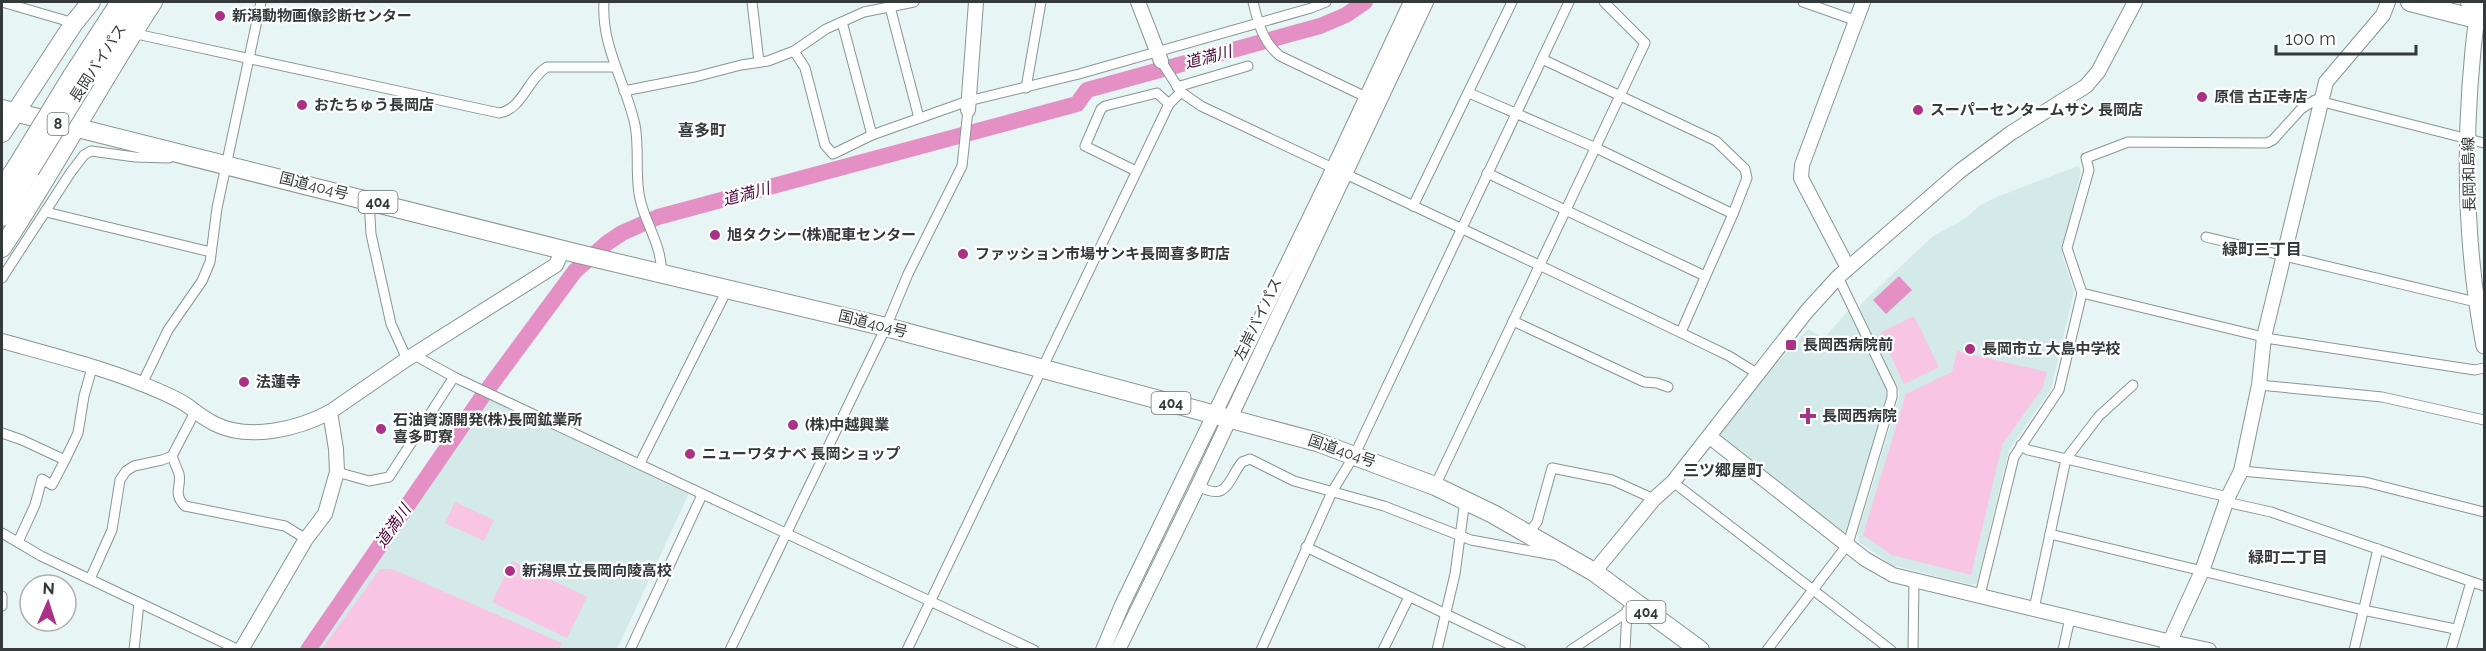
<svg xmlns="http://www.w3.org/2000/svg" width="2486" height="651" font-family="Raleway,'Noto Sans JP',sans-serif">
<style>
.built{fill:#d3eae9}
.garden{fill:#f8c5e4}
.water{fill:#e490c5}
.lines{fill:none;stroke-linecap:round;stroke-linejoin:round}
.river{stroke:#e490c5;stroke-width:16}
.street-casing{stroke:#899595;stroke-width:11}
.secondary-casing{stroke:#899595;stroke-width:16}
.primary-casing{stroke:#899595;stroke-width:17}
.highway-casing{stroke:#899595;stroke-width:20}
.street{stroke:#fff;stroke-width:9}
.secondary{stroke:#fff;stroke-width:14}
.primary{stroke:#fff;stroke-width:15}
.highway{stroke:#fff;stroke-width:18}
.highway-bridge-casing{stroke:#899595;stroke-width:20;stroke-linecap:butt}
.highway-bridge{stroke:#fff;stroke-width:18}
.poi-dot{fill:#aa3186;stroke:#fff;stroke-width:2}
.labels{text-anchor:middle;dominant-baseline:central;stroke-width:4.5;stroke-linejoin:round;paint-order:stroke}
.shield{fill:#fff;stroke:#717474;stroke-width:1.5}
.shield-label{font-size:14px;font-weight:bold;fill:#343939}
.poi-label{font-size:15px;font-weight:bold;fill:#343939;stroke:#fff;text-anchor:start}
.street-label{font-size:15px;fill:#343939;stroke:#fff}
.water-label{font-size:16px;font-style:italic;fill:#51053d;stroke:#fff}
.neighbourhood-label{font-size:16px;font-weight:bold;fill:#343939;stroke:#fff}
</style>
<rect width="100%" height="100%" fill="#e7f5f4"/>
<!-- built -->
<g class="built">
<path d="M2078 166 2081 171 2062 254 2074 292 2051 389 2009 450 1977 583 1972 585 1892 565 1859 542 1858 533 1900 393 1859 310 1861 304 1932 237 1966 218 1979 206 1997 197Z"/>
<path d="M1849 310 1888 392V401L1848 530 1841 533 1721 437V430L1762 379 1808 329 1824 338Z"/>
<path d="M486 398 689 493 617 649 313 650Z"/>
</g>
<!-- garden -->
<g class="garden">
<path d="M1914 316 1939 367 1904 384 1880 333Z"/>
<path d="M1957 351 2047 372 2043 387 2002 445 1971 575 1892 555 1863 535 1906 394 1952 372Z"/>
<path d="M455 502 494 520 484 541 445 523Z"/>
<path d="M512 561 587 597 567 638 492 602Z"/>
<path d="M380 569H392L562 643 559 650 322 649Z"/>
</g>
<!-- water -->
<path class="water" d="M1899 276 1912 290 1886 314 1873 300Z"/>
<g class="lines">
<!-- river -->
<path class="river" d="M308 650 482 397 575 271 607 243 622 233 658 217 1077 104 1087 90 1320 26 1346 15 1365 2"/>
<defs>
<g id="street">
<path d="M2 2 74 23"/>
<path d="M604 2C601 47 626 83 635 125 640 151 634 179 641 203 647 226 663 249 661 273"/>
<path d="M752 2 759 62"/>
<path d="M1253 2C1258 23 1263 42 1280 56L1366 97"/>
<path d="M1803 2 1857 21"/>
<path d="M890 7 919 118"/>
<path d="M842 22 872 135"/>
<path d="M132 33 499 113C522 110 528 78 547 67H614"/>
<path d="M794 51 805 68 825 145 833 154 872 135 968 101 1079 74 1311 8 1326 2"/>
<path d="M1542 59 1716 141 1745 169 1747 178 1733 214 1681 332"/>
<path d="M1161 61 1181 92 1201 106C1377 189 1554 271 1729 356L1758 374"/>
<path d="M1177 87 1248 66"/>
<path d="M1026 88 1041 2"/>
<path d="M624 91 695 77 741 65 768 61 794 51 826 29 864 12 914 2"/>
<path d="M1469 93 1596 148 1733 214"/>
<path d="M1136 171 1085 146 1101 109 1105 106 1157 93 1169 104"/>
<path d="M1487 173 1705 276"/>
<path d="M369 200 371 234 391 324 407 359"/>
<path d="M1413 206 1512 2"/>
<path d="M46 212 211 252"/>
<path d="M2206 237 2476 302"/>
<path d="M2 278 71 172 84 155 91 151 135 157 169 158"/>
<path d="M2082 293 2272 339 2475 370 2484 368"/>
<path d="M1513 321 1644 382 1657 383 1668 387"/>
<path d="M414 355 454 377 1034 650"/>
<path d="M142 384 168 330 202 281 210 262 217 208 261 2"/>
<path d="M2259 385 2382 397 2484 420"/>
<path d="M2 433 22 440 65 460 78 433 84 396 92 368"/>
<path d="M2021 445 2028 450 2228 497"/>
<path d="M172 456C174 462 177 468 179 474 182 487 172 493 185 506L285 526 306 539"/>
<path d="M640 463 727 290"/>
<path d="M2241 471 2365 482 2484 512"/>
<path d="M337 472 369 481 389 477 454 377"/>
<path d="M1673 482 1891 650"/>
<path d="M1198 486C1228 502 1227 481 1242 462L1250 459 1294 481 1384 506 1471 540 1553 555"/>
<path d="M1435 486 1645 43 1604 2"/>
<path d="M2226 502 2271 512 2484 586"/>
<path d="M2 533 41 556 239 650"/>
<path d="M1528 534 1537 522 1552 468 1612 480 1654 499"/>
<path d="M2050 534 2363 610 2455 629"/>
<path d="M18 542 35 505 42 479 52 485 65 460"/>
<path d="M1306 547 1521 650"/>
<path d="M90 579 112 530 120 480 126 471 134 466 162 460 172 456 195 412"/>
<path d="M1980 595 2014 457 2059 390 2082 293 2067 248 2089 170 2086 158 2128 142 2267 143 2273 140 2301 109 2315 100 2484 143"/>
<path d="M2 596V606"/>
<path d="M2034 609 2066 459 2099 416 2133 385"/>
<path d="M134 650 139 603"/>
<path d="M630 650 702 495"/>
<path d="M730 650 886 327 908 274 962 166 968 110"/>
<path d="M907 650 1169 104 1181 92"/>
<path d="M1261 650 1332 492 1355 454 1569 2"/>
<path d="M1383 650 1409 597"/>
<path d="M1437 650 1455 574 1465 500"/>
<path d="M1571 650 1626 613"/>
<path d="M1625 650 1627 610"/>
<path d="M1767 650 1848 544 1892 397V389L1838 277"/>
<path d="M1913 650 1914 580"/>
<path d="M2063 650 2070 618"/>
<path d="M2354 650 2378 549"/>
<path d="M2451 650 2471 582"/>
</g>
<g id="secondary">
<path d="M1138 2 1161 61"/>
<path d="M968 110 976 2"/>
<path d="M1848 268 1801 178 1802 165 1863 2"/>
<path d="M2 341C48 354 97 366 142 384 157 390 175 397 188 406 197 413 205 419 215 424 249 441 298 429 330 412"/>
<path d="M1710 437 1865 559 1893 575 2171 642 2209 650"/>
<path d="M1594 572 1654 499 1673 482 1807 311 1838 277 1960 171 2011 133 2086 86 2098 72 2135 2"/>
<path d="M241 650 306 539 325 514 337 472 336 449 330 412 407 359 556 265 563 249"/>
<path d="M1103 650 1122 605 1327 182 1411 2"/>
<path d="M1118 650 1198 486 1426 2"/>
<path d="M2166 650 2202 571 2228 497 2241 471 2259 385 2264 337 2326 82 2383 15 2388 2"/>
</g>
<path id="primary" d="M2478 7C2463 119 2463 236 2484 346"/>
<g id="highway">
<path d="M2410 2 2484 21"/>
<path d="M2470 2 2484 5"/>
<path d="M72 76 120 2"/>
<path d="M86 79 138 2"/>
<path d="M2 109 575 253 886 327 1317 442 1435 486 1493 514 1594 572 1700 650"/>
<path d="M2 133 74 23 91 2"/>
<path d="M2 189 17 166"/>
<path d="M2 217 30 170"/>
<path d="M2 248C55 168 100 82 153 2"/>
</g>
</defs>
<!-- street casing -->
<use href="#street" class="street-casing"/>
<!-- secondary casing -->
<use href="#secondary" class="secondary-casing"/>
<!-- primary casing -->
<use href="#primary" class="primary-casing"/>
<!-- highway casing -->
<use href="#highway" class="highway-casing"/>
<!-- street -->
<use href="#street" class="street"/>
<!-- secondary -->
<use href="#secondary" class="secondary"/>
<!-- primary -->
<use href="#primary" class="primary"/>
<!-- highway -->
<use href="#highway" class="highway"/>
<defs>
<g id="highway-bridge">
<path d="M17 166 72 76"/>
<path d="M30 170 86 79"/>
</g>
</defs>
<!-- highway-bridge casing -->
<use href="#highway-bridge" class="highway-bridge-casing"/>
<!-- highway-bridge -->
<use href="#highway-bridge" class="highway-bridge"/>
</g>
<!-- markers -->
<g class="poi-dot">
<circle cx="220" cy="16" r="6"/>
<circle cx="2202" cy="97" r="6"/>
<circle cx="302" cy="105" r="6"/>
<circle cx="1918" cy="110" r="6"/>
<circle cx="715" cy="235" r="6"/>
<circle cx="963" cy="254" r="6"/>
<rect x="1785" y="339" width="12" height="12" rx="3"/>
<circle cx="1970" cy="349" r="6"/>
<circle cx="244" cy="382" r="6"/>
<path d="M1805 407h6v6h6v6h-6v6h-6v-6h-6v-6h6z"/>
<circle cx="793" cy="425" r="6"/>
<circle cx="381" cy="429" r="6"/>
<circle cx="690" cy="454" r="6"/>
<circle cx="510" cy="571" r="6"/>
</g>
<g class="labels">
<!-- shield labels -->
<g class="shield">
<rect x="47.5" y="113" width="21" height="22" rx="4.5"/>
<rect x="358.5" y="191" width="39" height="22" rx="4.5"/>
<rect x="1151.5" y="392" width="39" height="22" rx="4.5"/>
<rect x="1626.5" y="601" width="39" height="22" rx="4.5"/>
</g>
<g class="shield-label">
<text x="58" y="124">8</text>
<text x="378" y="202">404</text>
<text x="1171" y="403">404</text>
<text x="1646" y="612">404</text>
</g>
<!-- poi labels -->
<g class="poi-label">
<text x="232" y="16">新潟動物画像診断センター</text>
<text x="2214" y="97">原信 古正寺店</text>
<text x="314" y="105">おたちゅう長岡店</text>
<text x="1930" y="110">スーパーセンタームサシ 長岡店</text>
<text x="727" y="235">旭タクシー(株)配車センター</text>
<text x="975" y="254">ファッション市場サンキ長岡喜多町店</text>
<text x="1803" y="345">長岡西病院前</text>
<text x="1982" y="349">長岡市立 大島中学校</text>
<text x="256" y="382">法蓮寺</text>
<text x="1822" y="416">長岡西病院</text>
<text x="393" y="420">石油資源開発(株)長岡鉱業所<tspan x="393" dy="17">喜多町寮</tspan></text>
<text x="805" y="425">(株)中越興業</text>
<text x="702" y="454">ニューワタナベ 長岡ショップ</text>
<text x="522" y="571">新潟県立長岡向陵高校</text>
</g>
<!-- street labels -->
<g class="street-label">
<text transform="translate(98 63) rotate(-57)">長岡バイパス</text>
<text transform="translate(2469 174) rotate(-91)">長岡和島線</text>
<text transform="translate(314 186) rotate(14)">国道404号</text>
<text transform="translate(1258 319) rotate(-64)">左岸バイパス</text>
<text transform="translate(873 324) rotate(14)">国道404号</text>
<text transform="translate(1342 451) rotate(19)">国道404号</text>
</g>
<!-- water labels -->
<g class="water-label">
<text transform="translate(1208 57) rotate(-15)">道満川</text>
<text transform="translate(746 194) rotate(-15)">道満川</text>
<text transform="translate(393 526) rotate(-55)">道満川</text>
</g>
<!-- neighbourhood labels -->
<g class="neighbourhood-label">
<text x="702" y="130">喜多町</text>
<text x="2262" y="249">緑町三丁目</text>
<text x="1723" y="470">三ツ郷屋町</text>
<text x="2288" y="557">緑町二丁目</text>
</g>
</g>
<!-- border -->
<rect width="2486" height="651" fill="none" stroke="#343939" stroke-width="6"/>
<!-- north arrow -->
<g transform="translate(48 603) rotate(3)"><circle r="28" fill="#ffffff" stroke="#aeb0b0" stroke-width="1.5"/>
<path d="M0-4.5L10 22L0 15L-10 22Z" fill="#aa3186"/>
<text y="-9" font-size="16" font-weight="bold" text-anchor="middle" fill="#343939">N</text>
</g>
<!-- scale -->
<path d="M2276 45v9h140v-9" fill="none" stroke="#343939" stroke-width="3"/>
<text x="2285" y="45" font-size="18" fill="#343939" stroke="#ffffff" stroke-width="4.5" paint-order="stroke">100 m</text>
</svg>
